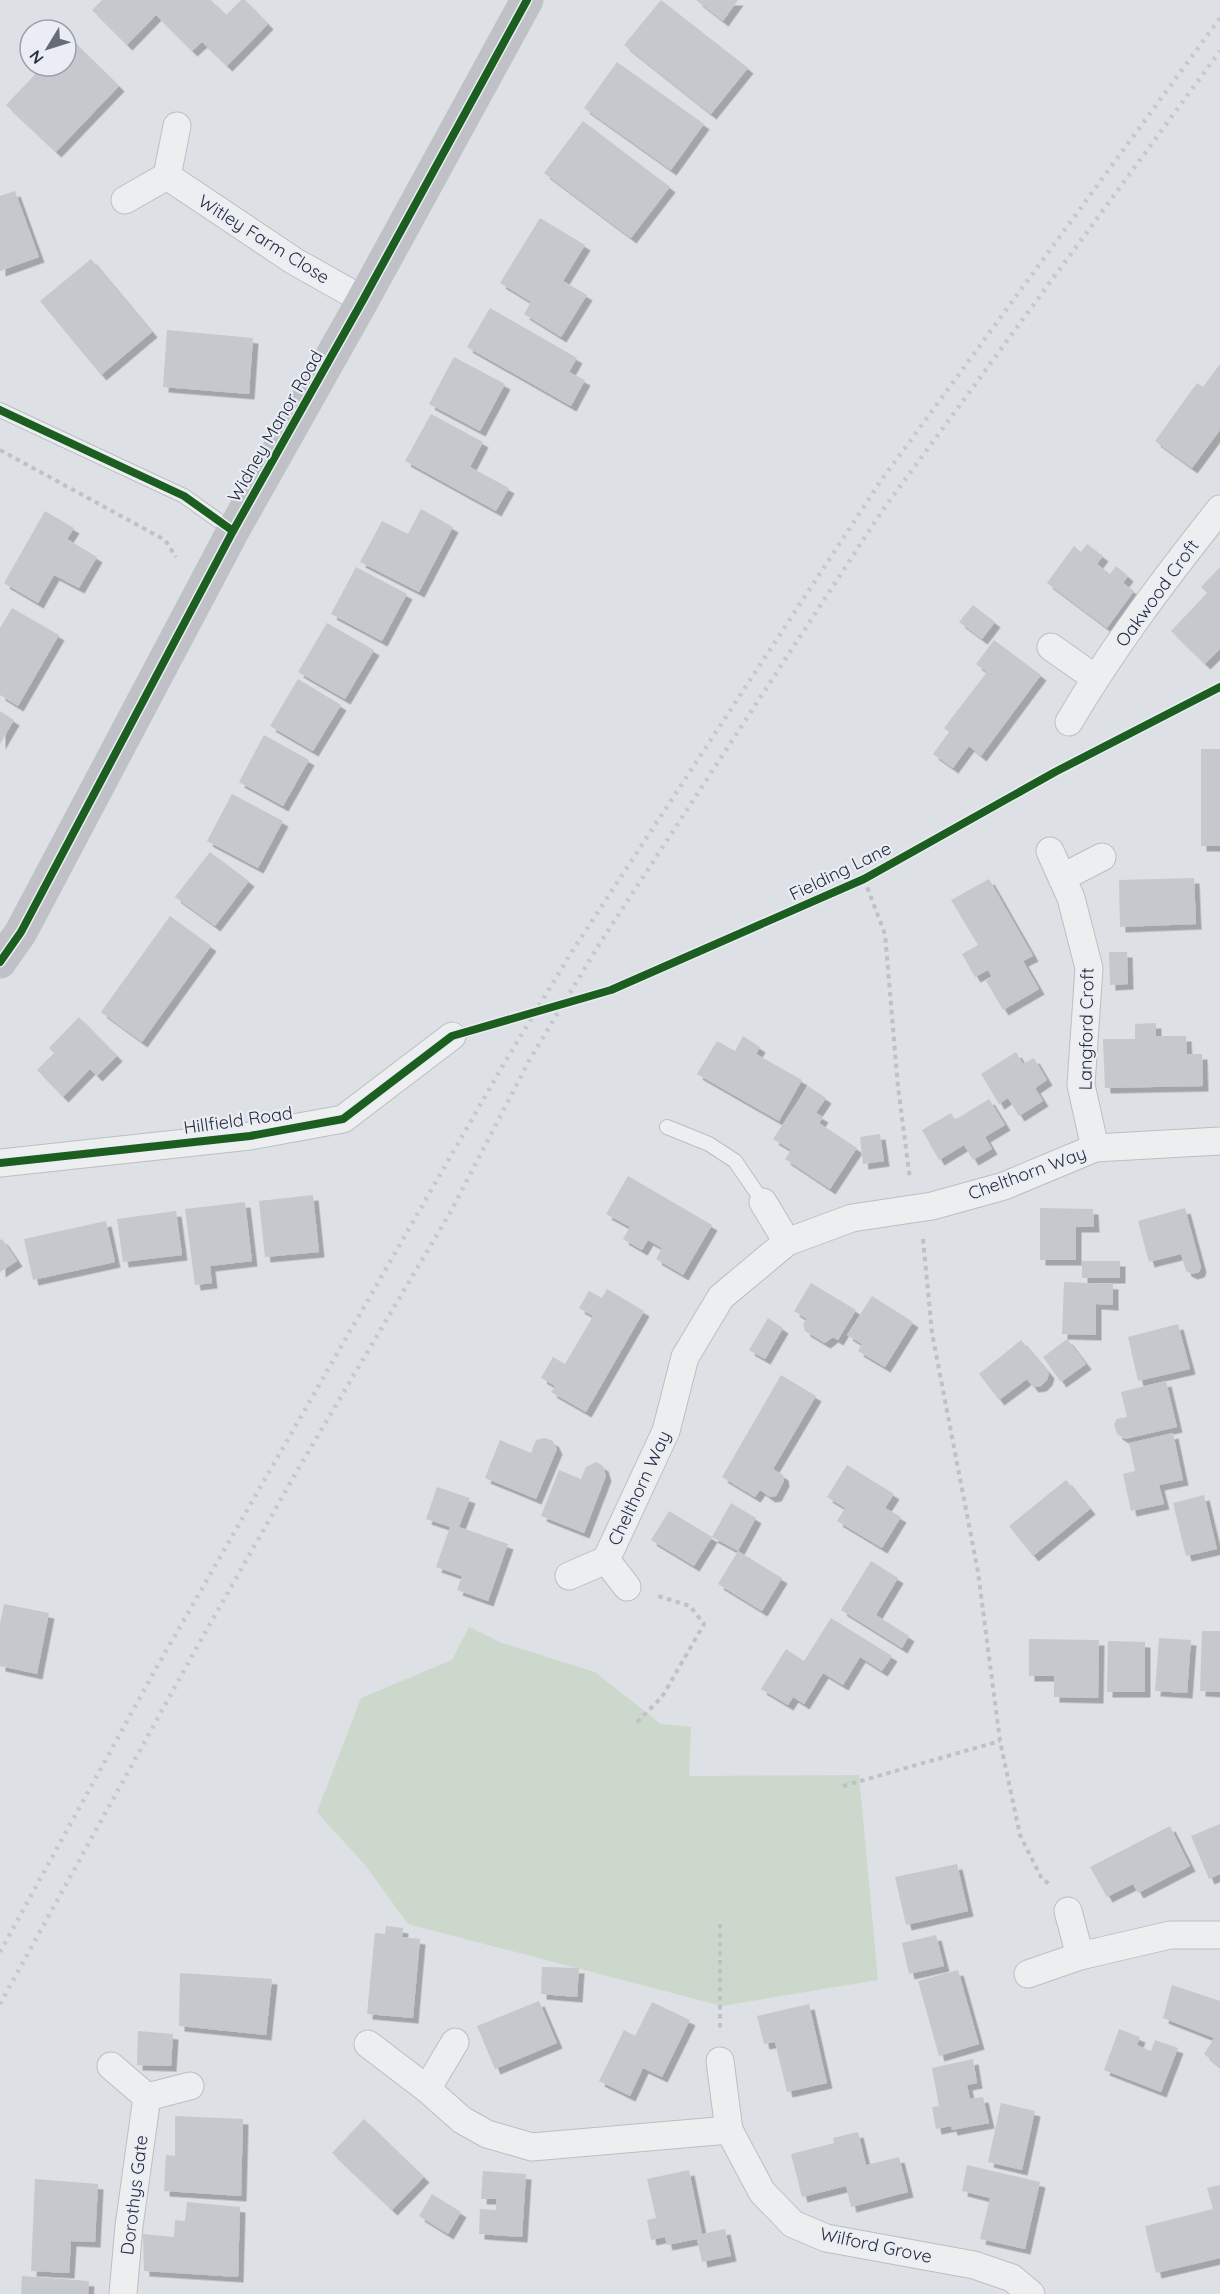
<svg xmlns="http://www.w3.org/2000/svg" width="1220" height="2294" font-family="Quicksand,sans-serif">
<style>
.green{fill:#cdd8cd}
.building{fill:#c5c8cc;filter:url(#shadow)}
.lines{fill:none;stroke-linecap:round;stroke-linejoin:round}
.lane-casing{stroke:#bcbec2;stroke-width:16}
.street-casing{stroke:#bcbec2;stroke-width:29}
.path{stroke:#bfc1c7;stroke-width:4;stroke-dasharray:4.5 4.5;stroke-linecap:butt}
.lane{stroke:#edeef0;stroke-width:14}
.street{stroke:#edeef0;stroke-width:27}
.secondary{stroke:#bfc1c7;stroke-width:33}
.rail{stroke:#c6c8cb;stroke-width:4.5;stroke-dasharray:3 6;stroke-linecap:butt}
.cycleway-casing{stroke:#eaeef4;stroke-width:11}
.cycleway{stroke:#1b5e20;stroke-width:8}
.labels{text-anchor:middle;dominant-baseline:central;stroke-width:4.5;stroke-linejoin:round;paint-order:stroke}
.street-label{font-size:18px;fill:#242c3e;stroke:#eaeef4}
</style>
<defs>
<filter id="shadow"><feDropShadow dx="5.5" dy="5.5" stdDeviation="0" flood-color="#0004"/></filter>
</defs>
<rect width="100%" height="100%" fill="#dde0e4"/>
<!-- green -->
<path class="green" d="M469 1627 502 1643 595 1672 661 1724 691 1727 689 1776 859 1775 878 1980 722 2006 408 1924 365 1865 317 1812 361 1698 452 1660Z"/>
<!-- building -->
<g class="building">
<path d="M102 0H211L226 15 241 0H245L268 24 227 66 202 42 192 51 156 15 127 45 92 10Z"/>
<path d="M661 0 748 68 711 114 624 45Z"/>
<path d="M696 0H738L723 21Z"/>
<path d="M70 38 119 86 56 152 6 105 43 66H66V43Z"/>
<path d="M617 62 704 124 671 170 584 108Z"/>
<path d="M583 121 670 187 631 238 544 173Z"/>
<path d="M15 191 39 257 0 271V196Z"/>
<path d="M540 218 585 245 563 281 587 295 561 337 524 314 531 302 500 283Z"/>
<path d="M91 259 152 332 101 375 40 301Z"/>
<path d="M490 308 577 358 569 372 585 380 571 406 467 347Z"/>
<path d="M167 330 253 338 249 394 163 387Z"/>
<path d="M454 357 505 384 480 431 429 404Z"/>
<path d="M1220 364V430L1192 468 1155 441 1197 383 1203 387Z"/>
<path d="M431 414 483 442 470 467 509 488 496 511 405 461Z"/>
<path d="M421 509 453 527 419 592 360 562 382 521 408 534Z"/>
<path d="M45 511 74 528 67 539 97 557 79 588 54 575 38 603 4 583Z"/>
<path d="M1087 544 1103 556 1097 564 1110 574 1116 566 1128 576 1123 583 1134 591 1107 628 1047 583 1074 546 1081 552Z"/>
<path d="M356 567 407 594 382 641 331 614Z"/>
<path d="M1220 567V649L1205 664 1171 631 1207 593 1201 587Z"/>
<path d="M973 605 995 622 982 639 959 622Z"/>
<path d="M12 608 59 635 18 706 0 695V628Z"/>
<path d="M327 623 374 650 345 699 298 672Z"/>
<path d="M994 640 1041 675 981 756 969 746 953 768 933 754 949 732 944 728 987 672 976 664Z"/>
<path d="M298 679 341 705 313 751 270 726Z"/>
<path d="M0 711 14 720 0 744Z"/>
<path d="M264 735 309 760 283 806 239 782Z"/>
<rect x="1201" y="749" width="19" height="97"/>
<path d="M232 794 283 821 258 868 207 841Z"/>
<path d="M210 852 249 881 215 926 175 897Z"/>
<path d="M1194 878 1196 924 1120 927 1119 880Z"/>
<path d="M989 879 1033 956 1023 961 1039 989 1003 1010 986 981 992 977 988 970 975 977 962 954 978 945 951 900Z"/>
<path d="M170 916 211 946 142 1042 101 1012Z"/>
<path d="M1109 952H1127L1128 984 1110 985Z"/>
<path d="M79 1017 117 1056 97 1076 90 1069 63 1097 37 1070 54 1053 49 1048Z"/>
<path d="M1156 1023V1036H1186L1187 1054H1202L1203 1086 1105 1088 1103 1039H1135V1024Z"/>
<path d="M743 1036 760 1047 756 1054 802 1080 779 1121 697 1074 717 1041 735 1051Z"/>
<path d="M1016 1052 1023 1064 1034 1058 1047 1080 1035 1088 1043 1101 1019 1116 1008 1098 999 1104 981 1074Z"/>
<path d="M808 1086 826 1098 816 1113 823 1117 819 1123 857 1148 830 1189 785 1159 791 1150 773 1139Z"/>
<path d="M989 1099 1005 1125 985 1137 992 1149 973 1160 964 1145 939 1160 922 1130 951 1113 955 1120Z"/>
<path d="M880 1134 884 1161 863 1164 860 1137Z"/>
<path d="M628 1176 712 1225 683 1275 656 1259 662 1248 648 1240 642 1250 623 1239 630 1227 606 1214Z"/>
<path d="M313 1195 319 1252 265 1257 259 1201Z"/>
<path d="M245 1202 252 1261 210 1266 212 1283 195 1285 185 1209Z"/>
<path d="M1040 1208 1093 1209 1094 1227H1076V1260H1040Z"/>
<path d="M1185 1208 1201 1267 1199 1272 1192 1274 1186 1271 1181 1254 1149 1262 1138 1221Z"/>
<path d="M176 1211 182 1255 123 1262 117 1219Z"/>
<path d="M106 1221 115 1262 33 1280 24 1239Z"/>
<path d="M2 1239 17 1261 0 1272V1240Z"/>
<rect x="1082" y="1261" width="38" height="17"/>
<path d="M1064 1282 1113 1284V1305L1096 1304V1335L1062 1334Z"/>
<path d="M811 1283 856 1310 838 1340 833 1337 825 1343 805 1331 803 1324 807 1319 794 1311Z"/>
<path d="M607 1289 644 1311 586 1412 551 1392 555 1386 541 1378 553 1357 565 1364 593 1316 579 1308 589 1291 602 1298Z"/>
<path d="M872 1296 913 1322 885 1367 858 1351 862 1344 847 1335Z"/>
<path d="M768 1318 783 1328 765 1359 749 1350Z"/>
<path d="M1178 1324 1190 1369 1138 1381 1128 1337Z"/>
<path d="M1067 1339 1086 1364 1061 1382 1043 1357Z"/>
<path d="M1021 1340 1049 1373 1047 1380 1041 1386 1033 1387 1027 1379 999 1400 979 1374Z"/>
<path d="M781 1375 816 1396 773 1469 783 1475 784 1481 776 1496 770 1497 760 1490 755 1497 722 1477Z"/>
<path d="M1166 1381 1177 1427 1125 1439 1117 1434 1114 1424 1117 1419 1127 1417 1121 1392Z"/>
<path d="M1173 1433 1183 1480 1159 1485 1164 1504 1131 1511 1123 1474 1135 1471 1129 1443Z"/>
<path d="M545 1438 553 1441 557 1449 536 1499 485 1478 500 1440 531 1453 536 1440Z"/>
<path d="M596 1462 603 1466 606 1476 584 1533 541 1516 559 1470 581 1479 586 1467Z"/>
<path d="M847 1465 894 1494 885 1508 901 1517 882 1548 837 1521 845 1508 827 1497Z"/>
<path d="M1066 1480 1090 1509 1033 1556 1009 1526Z"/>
<path d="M437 1487 470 1498 459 1527 508 1544 488 1601 457 1590 462 1576 436 1567 450 1527 426 1519Z"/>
<path d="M1204 1495 1217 1549 1186 1556 1173 1503Z"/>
<path d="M731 1503 756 1518 738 1551 782 1578 762 1611 718 1584 738 1551 712 1537Z"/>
<path d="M669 1511 712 1537 694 1566 651 1540Z"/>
<path d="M871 1561 898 1578 876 1615 909 1636 902 1648 841 1610Z"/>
<path d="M4 1604 49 1613 37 1674 0 1666V1624Z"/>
<path d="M831 1618 892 1656 882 1671 860 1657 843 1685 823 1673 804 1704 793 1697 788 1705 761 1689 786 1649 804 1661Z"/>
<path d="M1202 1631H1220V1692L1200 1691Z"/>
<path d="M1159 1638 1191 1640 1187 1693 1155 1691Z"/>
<path d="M1029 1639 1099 1640 1098 1698 1054 1697V1676H1029Z"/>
<path d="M1108 1641 1145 1642V1692H1107Z"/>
<path d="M1220 1824V1874L1209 1879 1191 1836Z"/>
<path d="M1170 1826 1190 1866 1138 1893 1133 1884 1107 1897 1090 1867Z"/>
<path d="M957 1864 968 1911 906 1925 895 1877Z"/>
<path d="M386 1926 403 1928 402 1937 420 1939 413 2018 367 2014 375 1933 385 1934Z"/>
<path d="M936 1935 944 1966 909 1974 902 1943Z"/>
<path d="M542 1967 579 1968 577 1997 541 1994Z"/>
<path d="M958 1970 979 2044 939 2056 918 1981Z"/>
<path d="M180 1973 272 1979 266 2035 179 2026Z"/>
<path d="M1172 1985 1220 2001V2067L1204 2054 1214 2038 1163 2018Z"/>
<path d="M539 2001 557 2043 495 2069 477 2026Z"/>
<path d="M652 2002 690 2020 662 2077 643 2068 630 2096 599 2081 624 2030 635 2036Z"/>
<path d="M809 2004 827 2083 787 2092 775 2042 764 2044 757 2016Z"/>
<path d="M1119 2029 1140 2037 1137 2045 1151 2051 1155 2040 1178 2048 1161 2092 1104 2070Z"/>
<path d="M138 2031 173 2034 171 2066 137 2065Z"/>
<path d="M973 2059 977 2083 967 2085 970 2099 983 2097 989 2123 952 2130 951 2126 936 2129 932 2107 939 2106 932 2068Z"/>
<path d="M1001 2103 1035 2111 1022 2170 988 2162Z"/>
<path d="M175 2116 243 2119 241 2196 164 2191 166 2155 175 2156Z"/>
<path d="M364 2119 424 2177 392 2210 332 2153Z"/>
<path d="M858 2132 866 2165 899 2157 908 2192 851 2207 846 2186 802 2197 791 2154 834 2143 833 2138Z"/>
<path d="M967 2165 1040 2182 1025 2249 980 2239 990 2198 962 2191Z"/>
<path d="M689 2170 702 2234 725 2229 731 2256 702 2262 697 2239 667 2245 665 2237 651 2240 647 2220 656 2218 647 2179Z"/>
<path d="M483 2171 526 2174 522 2237 479 2234 480 2209 496 2210V2199H481Z"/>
<path d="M35 2179 98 2184 95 2242 71 2241 69 2273 31 2271Z"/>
<path d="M1220 2185V2258L1156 2273 1145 2226 1213 2209 1207 2188Z"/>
<path d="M432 2194 461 2212 448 2234 419 2216Z"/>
<path d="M187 2202 240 2207 238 2277 144 2271 143 2234 174 2237 175 2220 185 2221Z"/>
<path d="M22 2276 89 2281 88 2294H21Z"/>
</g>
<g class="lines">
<defs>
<g id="lane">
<path d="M0 410 184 496 233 531"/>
<path d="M667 1127 709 1144 735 1161 763 1202"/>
</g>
<g id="street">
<path d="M167 176 294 261 363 300"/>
<path d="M125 200 167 176 177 126"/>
<path d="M1051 647 1095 678"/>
<path d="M1069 722C1113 647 1166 577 1220 509"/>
<path d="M1050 851 1071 898 1089 968 1081 1085 1095 1148"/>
<path d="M1063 877 1102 857"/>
<path d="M0 1163 250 1136 343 1119 452 1036"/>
<path d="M763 1202 787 1242"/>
<path d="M569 1576 606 1560"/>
<path d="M627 1587 606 1560 666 1431 685 1357 721 1297 787 1242 852 1218 932 1206 1004 1186 1095 1148 1220 1141"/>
<path d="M1068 1911 1080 1956 1170 1935H1220"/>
<path d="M1028 1974 1080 1956"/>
<path d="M455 2042 427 2089 462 2120 487 2134 532 2147 729 2130 762 2192 793 2224 826 2238 974 2265 1012 2278 1031 2294"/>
<path d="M368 2044 427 2089"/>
<path d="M720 2061 729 2130"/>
<path d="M111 2066 147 2097 190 2086"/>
<path d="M123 2294 129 2226 147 2097"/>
</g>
</defs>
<!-- lane casing -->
<use href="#lane" class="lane-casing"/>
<!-- street casing -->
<use href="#street" class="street-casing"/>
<!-- path -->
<g class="path">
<path d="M0 450 165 540 176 557"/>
<path d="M864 879 885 934 898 1087 910 1179"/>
<path d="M923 1239 932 1333 978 1572 1000 1741 1020 1835 1042 1879 1051 1885"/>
<path d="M637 1722 662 1697 704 1624 690 1606 655 1595"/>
<path d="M843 1786 1000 1741"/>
<path d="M720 1924V2031"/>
</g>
<!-- lane -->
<use href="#lane" class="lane"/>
<!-- street -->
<use href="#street" class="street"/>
<!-- secondary -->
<path class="secondary" d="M0 962 21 932 233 531 363 300 527 0"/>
<!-- rail -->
<g class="rail">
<path d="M0 1952 154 1672 502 1067 571 953 880 482 1220 18"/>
<path d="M0 2004 197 1647 297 1471 451 1211 530 1059 600 943 882 511 1220 51"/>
</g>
<defs>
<g id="cycleway">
<path d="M0 410 184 496 233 531"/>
<path d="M0 962 21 932 233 531 363 300 527 0"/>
<path d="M0 1163 250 1136 343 1119 452 1036 611 990 864 879 1055 772 1220 687"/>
</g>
</defs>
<!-- cycleway casing -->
<use href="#cycleway" class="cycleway-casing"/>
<!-- cycleway -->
<use href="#cycleway" class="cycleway"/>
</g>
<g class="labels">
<!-- street labels -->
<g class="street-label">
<text transform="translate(264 239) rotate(32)">Witley Farm Close</text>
<text transform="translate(275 426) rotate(-60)">Widney Manor Road</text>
<text transform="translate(1157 593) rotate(-54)">Oakwood Croft</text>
<text transform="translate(840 871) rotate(-26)">Fielding Lane</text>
<text transform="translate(1086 1029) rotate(-89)">Langford Croft</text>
<text transform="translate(238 1120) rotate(-8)">Hillfield Road</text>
<text transform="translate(1027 1173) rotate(-20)">Chelthorn Way</text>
<text transform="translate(639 1488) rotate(-65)">Chelthorn Way</text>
<text transform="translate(134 2195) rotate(-83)">Dorothys Gate</text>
<text transform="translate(876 2245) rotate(12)">Wilford Grove</text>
</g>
</g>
<!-- north arrow -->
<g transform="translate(48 48) rotate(232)"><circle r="28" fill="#eaeef4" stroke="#9ba0ab" stroke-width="1.5"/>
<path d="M0-4.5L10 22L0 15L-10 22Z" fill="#656b78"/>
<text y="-9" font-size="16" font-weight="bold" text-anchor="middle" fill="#242c3e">N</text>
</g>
</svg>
